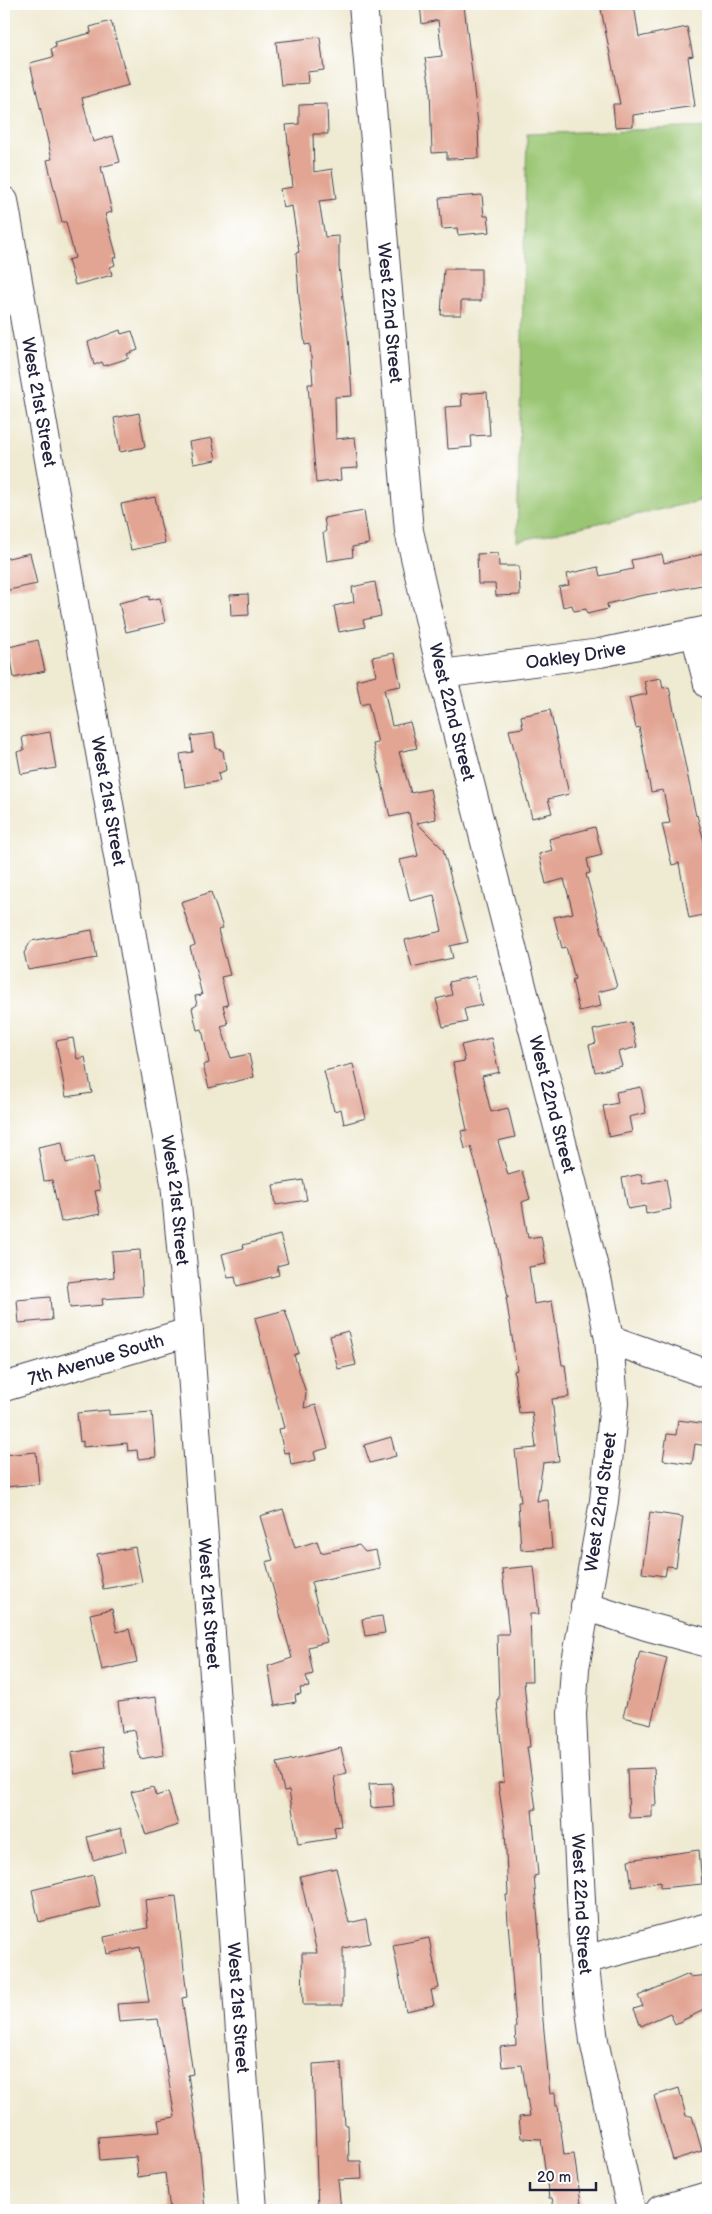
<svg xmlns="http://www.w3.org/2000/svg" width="712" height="2214" font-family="'Balsamiq Sans',sans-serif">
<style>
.green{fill:#9ac673;stroke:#5e7457}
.building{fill:#e2a493}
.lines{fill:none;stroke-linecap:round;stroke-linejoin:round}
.minor-casing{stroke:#414052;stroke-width:30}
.minor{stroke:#fff;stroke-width:28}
.labels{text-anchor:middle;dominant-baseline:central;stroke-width:5;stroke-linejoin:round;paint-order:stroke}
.street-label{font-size:18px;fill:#22223b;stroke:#fff}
</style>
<rect width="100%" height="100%" fill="#fff"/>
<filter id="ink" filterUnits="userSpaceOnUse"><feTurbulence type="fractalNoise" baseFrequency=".02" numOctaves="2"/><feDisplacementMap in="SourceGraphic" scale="10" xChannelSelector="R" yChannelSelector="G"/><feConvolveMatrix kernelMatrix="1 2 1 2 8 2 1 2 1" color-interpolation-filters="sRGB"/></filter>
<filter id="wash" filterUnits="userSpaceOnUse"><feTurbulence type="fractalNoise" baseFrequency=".0096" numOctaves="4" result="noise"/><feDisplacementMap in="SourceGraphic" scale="20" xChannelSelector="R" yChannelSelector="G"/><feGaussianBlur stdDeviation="1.12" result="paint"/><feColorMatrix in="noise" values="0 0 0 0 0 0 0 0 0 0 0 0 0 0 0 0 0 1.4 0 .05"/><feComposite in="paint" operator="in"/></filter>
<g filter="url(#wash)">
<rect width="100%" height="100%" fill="#efead2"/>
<!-- green -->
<path class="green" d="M708 127V499L517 541 527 134Z"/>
<g id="blocks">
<!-- building -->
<g class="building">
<path d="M420 4H442V7L464 5 478 124 479 158 447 159V152L432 153 430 88 425 58 442 56 438 20 422 24Z"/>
<path d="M600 4H634L639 37 687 27 693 56 688 57 695 106 633 115V126L615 127 613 104H620Z"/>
<path d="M111 21 129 85 82 98 93 142 113 136 120 162 101 167 112 212 105 214 117 257 113 258 115 265 110 267 112 275 75 285 68 260 75 258 66 222H62L47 160 52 159 30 63 53 57 51 49 56 47 55 42 91 33 90 27Z"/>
<path d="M320 37 324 70 307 72 308 83 281 85 276 42Z"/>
<path d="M327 104 328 134H313L314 172 332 169 336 199 319 201 325 237 339 236V267L348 337 352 396 335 397 336 439 355 437 358 468 340 469 341 480 316 483 308 384H313L310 344 305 345 299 298 296 253 299 252 292 206 283 208 280 189 293 187 286 125 299 124V105Z"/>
<path d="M482 195 484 216H488L490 232 458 235 457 228 442 229 439 198Z"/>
<path d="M444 269H481V301H461V315H441Z"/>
<path d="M120 330 121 334 132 331 138 350 127 354 129 358 104 366 102 362 94 365 88 342Z"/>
<path d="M487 392 490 435 471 436 472 447 448 449 445 407 462 406 461 394Z"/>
<path d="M139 413 145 447 120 452 114 418Z"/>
<path d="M212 438 216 460 193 464 189 442Z"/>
<path d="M155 497 165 543 131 550 121 504Z"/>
<path d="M364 511 369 544 352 547 353 557 327 561 323 533 326 531 324 518Z"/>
<path d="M30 553 37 584 4 591V559Z"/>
<path d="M498 553 499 566H519L520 595 496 596 495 584H478L477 554Z"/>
<path d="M708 553V584L639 596 607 604 608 609 587 614 586 609 574 611 572 605 563 607 559 587 569 585 567 574 598 567 600 576 633 569 631 560 662 554 664 563Z"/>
<path d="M375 582 381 616 363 620 365 627 339 632 334 606 354 602 352 587Z"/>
<path d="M248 594 249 615 231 616 230 595Z"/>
<path d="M149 596V600L160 598 165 623 126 632 119 603Z"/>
<path d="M38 640 45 671 14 678 9 647Z"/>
<path d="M394 653 401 686 384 689 392 726 410 722 417 748 399 752 411 793 430 789 436 819 417 823 443 849 468 942 450 946 453 958 412 967 405 940 442 931 434 895 410 901 400 860 418 856 409 813 390 817 373 744 378 743 368 703 361 705 356 680 376 675 372 657Z"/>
<path d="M661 678 663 688 669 687 696 816 697 815 708 856V914L689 918 679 863 672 865 662 824 670 823 663 790 651 792 639 727 636 728 629 698 647 694 644 681Z"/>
<path d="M550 710 569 794 548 799 552 813 532 818 509 730 523 728 521 716Z"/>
<path d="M50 732 56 768 21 774 17 752 24 750 22 737Z"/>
<path d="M214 733 216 748 223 751 226 770 218 774 220 781 185 787 180 754 193 752 191 736Z"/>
<path d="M595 827 602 855 587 859 590 873 586 874 617 987 598 992 601 1006 579 1011 572 980 575 979 566 947 562 948 554 917 573 913 564 879 546 884 539 854 552 850 549 839Z"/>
<path d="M211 892 223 928 218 930 230 975 221 977 228 1005 223 1006 228 1024 221 1026 231 1058 249 1054 254 1077 209 1088 203 1065 209 1063 202 1029 197 1030 192 1008 197 1005 195 996 202 995 190 947 195 945 181 902Z"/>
<path d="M92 930 97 958 28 970 24 953 31 941Z"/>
<path d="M475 976 482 1005 464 1009 467 1022 443 1027 436 999 452 995 449 982Z"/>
<path d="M631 1022 637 1047 618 1052 622 1066 595 1072 589 1045 596 1043 593 1030Z"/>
<path d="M73 1038 77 1059 85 1057 92 1093 66 1097 56 1041Z"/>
<path d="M491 1038 499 1072 482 1076 491 1112 508 1108 515 1137 498 1141 508 1175 522 1171 530 1199 522 1202 528 1238 541 1236 546 1264 529 1267 534 1304 552 1301 562 1365H565L569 1397 552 1399 559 1461 543 1463 537 1501 548 1500 552 1548 521 1550 518 1502H521L515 1450 536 1448 532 1412 519 1413 514 1371 517 1370 506 1297H508L492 1221 471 1147 465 1149 461 1131 467 1130 453 1063 465 1061 461 1045Z"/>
<path d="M353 1064 366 1118 344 1124 341 1109 334 1111 324 1071Z"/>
<path d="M641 1087 646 1113 629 1117 632 1132 609 1137 603 1106 618 1103 616 1092Z"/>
<path d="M62 1142 66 1163 93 1157 100 1190 95 1191 100 1214 61 1222 52 1180 44 1181 38 1147Z"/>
<path d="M641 1174 643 1184 666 1179 671 1209 646 1214 645 1206 628 1209 622 1178Z"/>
<path d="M303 1180 307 1200 276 1205 273 1185Z"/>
<path d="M280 1235 288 1263 277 1266 279 1275 237 1286 235 1277 228 1278 222 1254 244 1248 243 1245Z"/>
<path d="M140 1250 143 1296 102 1299 103 1305 70 1308 67 1282 114 1277 112 1252Z"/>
<path d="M50 1297 52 1320 19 1323 17 1300Z"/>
<path d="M285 1310 299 1353 294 1355 306 1393 304 1408 316 1405 328 1448 314 1452 316 1460 291 1465 289 1452 284 1453 279 1429 284 1428 255 1318Z"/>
<path d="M348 1331 356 1365 338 1369 330 1336Z"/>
<path d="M109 1410V1415L152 1412 156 1457 138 1459 137 1450 128 1451 127 1443 83 1447V1441L80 1442 77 1413Z"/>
<path d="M678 1420 708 1424 707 1446 695 1444 692 1464 663 1460 667 1434 676 1435Z"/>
<path d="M391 1437 396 1456 370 1463 364 1445Z"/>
<path d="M36 1452 39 1484 4 1487V1455Z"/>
<path d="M283 1509 295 1548 317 1541 321 1553 359 1545 365 1552 376 1550 380 1568 311 1582 327 1642 308 1647 313 1674 306 1676 309 1687 300 1688 301 1694 295 1695 296 1702 275 1706 268 1666 292 1658 266 1562 273 1560 260 1516Z"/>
<path d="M650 1512 683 1517 676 1567 667 1566 665 1576 642 1573Z"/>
<path d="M135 1547 142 1582 103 1589 97 1554Z"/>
<path d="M534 1566 539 1614H530L532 1681H524L530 1747H527L536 1809 532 1810 538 1875 534 1876 540 1944H539L542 2010 550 2094 555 2093 556 2106H558L564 2155 574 2154 581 2203 554 2207 552 2198H549L541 2139 521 2138 519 2117 530 2116 522 2065 502 2067 500 2047 516 2045 515 2027H516L506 1895H508L505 1830 498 1783 504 1782 497 1699H499L497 1634H509L502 1569Z"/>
<path d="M112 1609 117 1632 129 1629 137 1662 102 1670 90 1614Z"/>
<path d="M382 1616 385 1633 365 1636 362 1619Z"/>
<path d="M640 1651 667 1658 651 1724 623 1717Z"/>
<path d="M156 1697 164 1755 140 1759 135 1730 122 1732 118 1702Z"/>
<path d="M103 1747 106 1768 75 1774 71 1753Z"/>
<path d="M341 1748 347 1773 334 1776 341 1826 334 1827 336 1838 298 1844 289 1790 284 1791 277 1763Z"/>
<path d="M654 1768 656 1805H652V1817L629 1818 627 1769Z"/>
<path d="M392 1783 394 1806 371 1808 369 1784Z"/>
<path d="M153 1787 156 1796 168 1792 178 1825 146 1835 131 1792Z"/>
<path d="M121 1828 126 1851 93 1860 87 1837Z"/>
<path d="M699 1850 702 1884 660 1888V1882L632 1887 628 1860Z"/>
<path d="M336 1868 349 1923 366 1919 370 1943 343 1948V2005H303L302 1953H317L300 1876Z"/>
<path d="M93 1875 100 1907 39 1922 32 1890Z"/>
<path d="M176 1896 187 1997 182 1998 193 2074 188 2075 199 2143 205 2210H170L165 2173 138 2177 136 2157 100 2160 98 2137 160 2132 158 2120 175 2117 158 2019 119 2022 117 2004 149 2002 140 1947 107 1954 104 1937 148 1928 145 1900Z"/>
<path d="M429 1938 439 1988 431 1990 434 2005 406 2011 393 1945Z"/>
<path d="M689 1974 690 1977 708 1975V2008L675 2024 670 2013 641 2026 634 2009 643 2006 638 1996Z"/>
<path d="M341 2062 345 2125H348L349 2161H361L362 2179 338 2180 341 2210H318L313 2064Z"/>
<path d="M679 2088 686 2116H692L702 2151 673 2160 654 2096Z"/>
</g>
</g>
</g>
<g filter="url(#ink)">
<use href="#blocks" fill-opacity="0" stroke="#414052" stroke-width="1"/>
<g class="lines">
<defs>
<g id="minor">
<path id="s1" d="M363 4 409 531 442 674 598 1283 609 1339 614 1403 604 1501 575 1668 572 1714 574 1761 584 1960 594 2041 631 2210"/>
<path id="s2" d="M4 201 175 1183 189 1332 253 2210"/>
<path d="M695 633 708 684"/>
<path id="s3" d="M442 674 600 653 708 630"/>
<path d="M609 1339 708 1374"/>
<path id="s4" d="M4 1387 189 1332"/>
<path d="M585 1606 646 1626 708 1643"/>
<path d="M584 1960 708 1927"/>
<path d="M660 2210 708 2196"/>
</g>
</defs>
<!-- minor casing -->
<use href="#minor" class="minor-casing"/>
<!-- minor -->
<use href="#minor" class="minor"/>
</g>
</g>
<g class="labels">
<!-- street labels -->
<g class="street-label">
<text stroke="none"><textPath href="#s1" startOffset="310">West 22nd Street</textPath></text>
<text stroke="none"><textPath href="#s2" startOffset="204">West 21st Street</textPath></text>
<text stroke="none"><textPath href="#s3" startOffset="135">Oakley Drive</textPath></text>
<text stroke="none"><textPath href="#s1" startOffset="715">West 22nd Street</textPath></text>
<text stroke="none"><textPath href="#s2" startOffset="609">West 21st Street</textPath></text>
<text stroke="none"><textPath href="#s1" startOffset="1120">West 22nd Street</textPath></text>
<text stroke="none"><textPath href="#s2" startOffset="1014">West 21st Street</textPath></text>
<text stroke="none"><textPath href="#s4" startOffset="96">7th Avenue South</textPath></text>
<text transform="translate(601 1502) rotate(-82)">West 22nd Street</text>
<text stroke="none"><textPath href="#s2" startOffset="1419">West 21st Street</textPath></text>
<text stroke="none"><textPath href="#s1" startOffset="1930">West 22nd Street</textPath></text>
<text stroke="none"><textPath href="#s2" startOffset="1824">West 21st Street</textPath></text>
</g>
</g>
<!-- margin -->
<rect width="712" height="2214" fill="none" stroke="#fff" stroke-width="20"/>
<!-- scale -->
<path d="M530 2182v8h66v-8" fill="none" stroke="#22223b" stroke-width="2.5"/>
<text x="537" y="2182" font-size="15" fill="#22223b" stroke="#ffffff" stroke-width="4" paint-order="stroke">20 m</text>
</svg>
